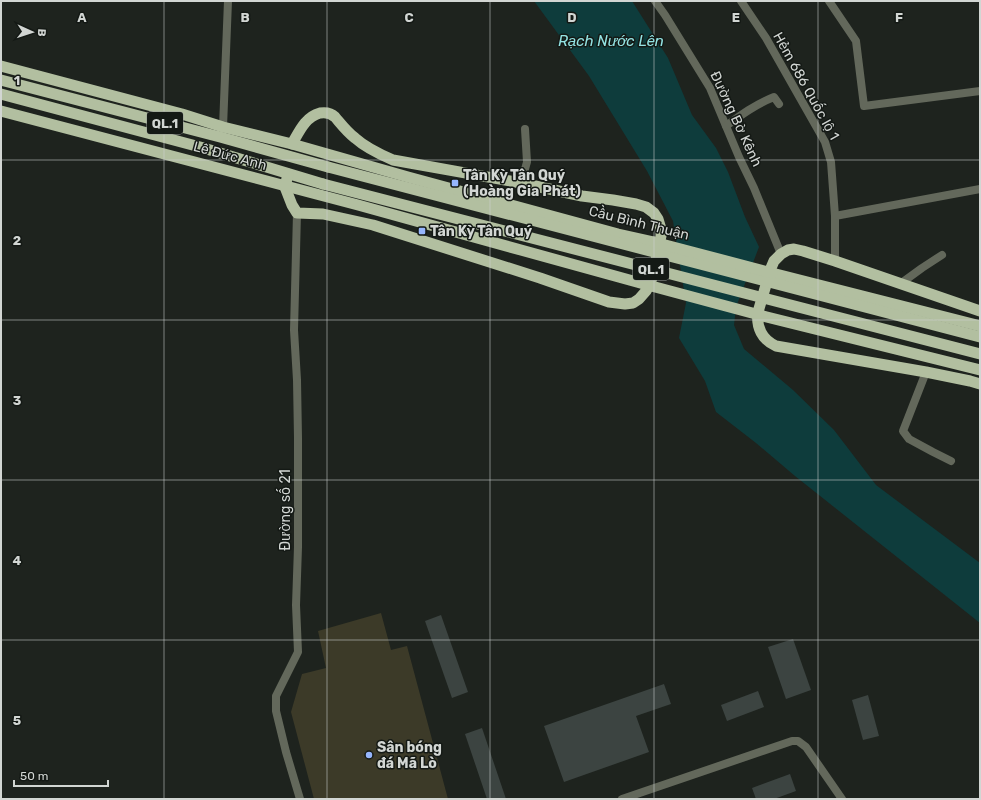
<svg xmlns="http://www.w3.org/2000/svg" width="981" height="800" font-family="Rubik,sans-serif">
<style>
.green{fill:#3c3a28}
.water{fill:#0e3c3c}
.building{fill:#3c4441}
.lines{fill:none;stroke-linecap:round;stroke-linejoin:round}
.minor{stroke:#63685b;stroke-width:8}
.trunk{stroke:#b2bfa0;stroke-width:11}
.trunk-bridge{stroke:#b2bfa0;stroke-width:11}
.grid{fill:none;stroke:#d2d6d3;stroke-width:1;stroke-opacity:0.55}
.poi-dot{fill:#96b6fd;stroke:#141915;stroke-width:1.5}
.labels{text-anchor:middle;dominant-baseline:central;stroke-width:3;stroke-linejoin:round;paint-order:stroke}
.shield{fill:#141915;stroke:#999d9a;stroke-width:1}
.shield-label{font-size:13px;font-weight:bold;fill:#d2d6d3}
.street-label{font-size:14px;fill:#d2d6d3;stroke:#141915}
.poi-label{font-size:14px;font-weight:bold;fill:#d2d6d3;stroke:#141915;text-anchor:start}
.water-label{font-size:15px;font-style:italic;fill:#93e3e3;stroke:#141915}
.grid-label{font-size:13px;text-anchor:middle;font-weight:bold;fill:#d2d6d3;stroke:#141915;stroke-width:3;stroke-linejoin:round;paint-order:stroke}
</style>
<rect width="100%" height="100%" fill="#1e231e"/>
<!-- green -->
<path class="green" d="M381 613 391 650 407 646 448 799H314L291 712 302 674 326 668 318 631Z"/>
<!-- water -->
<path class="water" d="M534 1H632L668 58 692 115 716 148 728 172 745 217 759 247 736 307 734 325 744 349 793 390 834 430 876 485 980 563V623L795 476 756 443 716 412 705 381 679 338 686 303 673 221 647 171 589 76Z"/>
<!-- building -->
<g class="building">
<path d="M441 615 468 692 452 698 425 621Z"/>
<path d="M793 639 811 690 786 699 768 647Z"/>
<path d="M664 684 671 704 636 716 649 752 564 782 544 726Z"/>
<path d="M758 691 764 707 727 721 721 705Z"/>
<path d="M868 695 879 736 863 740 852 700Z"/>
<path d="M482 728 506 799H487L465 734Z"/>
<path d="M790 774 796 791 774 799H756L752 788Z"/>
</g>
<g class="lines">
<!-- minor -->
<g class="minor">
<path d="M655 1 665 15 710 88 739 157 754 188 781 254"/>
<path d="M741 1 766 38 825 142 831 162 835 216V261"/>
<path d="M829 1 856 41 864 106 980 91"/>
<path d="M726 126C741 115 756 104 774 97L779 104"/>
<path d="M221 130 223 127 228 1"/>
<path d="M521 183 527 162 525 129"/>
<path d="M297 213 294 330 297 380 298 438V547L296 605 298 652 276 696V711L286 752 300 799"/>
<path d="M835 216 980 189"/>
<path d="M900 284 922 268 942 255"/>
<path d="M926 372 903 431 909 439 933 452 951 461"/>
<path d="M622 799 792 741H798L806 747 842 799"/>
</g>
<!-- trunk -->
<g class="trunk">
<path d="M1 66 182 114 223 127 292 144 408 177 618 234 654 242"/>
<path d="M1 80 220 137 328 167"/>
<path d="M1 94 200 147 323 184"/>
<path d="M1 111 358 205 644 284"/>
<path d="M288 174 285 187 292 205 297 213 323 214 373 225 540 278 609 302 625 304 633 303 639 299 646 291 650 283 653 275 661 236V229L658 219 654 213 646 207 636 204 613 200 582 196 521 183 393 160C379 154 366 148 355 138 347 132 341 124 335 117 331 113 326 112 320 113 305 117 299 132 292 144"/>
<path d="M772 273 980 326"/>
<path d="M980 311 835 261 803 251 794 249 788 250 781 254 774 261 771 268 758 312C756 327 762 340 776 346L926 372 970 381 980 384"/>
<path d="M763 316 980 370"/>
</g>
<!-- trunk-bridge -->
<g class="trunk-bridge">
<path d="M328 167 980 337"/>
<path d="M323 184 980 354"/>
<path d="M654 242 772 273"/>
<path d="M644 284 763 316"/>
</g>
</g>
<!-- grid -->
<path class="grid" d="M164 1V799M327 1V799M490 1V799M654 1V799M818 1V799M1 160H980M1 320H980M1 480H980M1 640H980"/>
<!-- markers -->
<g class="poi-dot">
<rect x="451" y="179" width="8" height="8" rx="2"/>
<rect x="418" y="227" width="8" height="8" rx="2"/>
<circle cx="369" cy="755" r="4"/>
</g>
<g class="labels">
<!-- shield labels -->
<g class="shield">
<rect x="147" y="112" width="36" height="22" rx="3"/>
<rect x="633" y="258" width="36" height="22" rx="3"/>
</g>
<g class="shield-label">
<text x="165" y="123">QL.1</text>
<text x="651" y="269">QL.1</text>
</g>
<!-- street labels -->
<g class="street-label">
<text transform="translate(806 86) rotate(61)">Hẻm 686 Quốc lộ 1</text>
<text transform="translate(736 119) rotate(65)">Đường Bờ Kênh</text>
<text transform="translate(230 156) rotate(15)">Lê Đức Anh</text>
<text transform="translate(639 223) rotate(14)">Cầu Bình Thuận</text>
<text transform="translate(285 510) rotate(-90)">Đường số 21</text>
</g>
<!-- poi labels -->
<g class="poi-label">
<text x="463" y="175">Tân Kỳ Tân Quý<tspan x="463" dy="16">(Hoàng Gia Phát)</tspan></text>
<text x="430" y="231">Tân Kỳ Tân Quý</text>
<text x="377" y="747">Sân bóng<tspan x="377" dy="16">đá Mã Lò</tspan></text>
</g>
<!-- water labels -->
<g class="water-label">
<text x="611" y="41">Rạch Nước Lên</text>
</g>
</g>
<g class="grid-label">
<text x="82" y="22">A</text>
<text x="245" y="22">B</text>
<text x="409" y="22">C</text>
<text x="572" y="22">D</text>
<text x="736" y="22">E</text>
<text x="899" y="22">F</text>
<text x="17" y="85">1</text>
<text x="17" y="245">2</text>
<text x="17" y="405">3</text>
<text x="17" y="565">4</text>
<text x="17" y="725">5</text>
</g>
<!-- border -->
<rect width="981" height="800" fill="none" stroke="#d2d6d3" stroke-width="4"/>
<!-- north arrow -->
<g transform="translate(32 32) rotate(93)" stroke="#141915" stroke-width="3" paint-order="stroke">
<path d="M0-3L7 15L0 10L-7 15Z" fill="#d2d6d3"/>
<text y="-6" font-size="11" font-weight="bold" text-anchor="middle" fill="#d2d6d3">B</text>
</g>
<!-- scale -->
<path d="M14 780v6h94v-6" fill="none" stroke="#d2d6d3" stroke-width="2"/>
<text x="20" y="780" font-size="12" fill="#d2d6d3" stroke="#141915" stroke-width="3" paint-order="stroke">50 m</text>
</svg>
